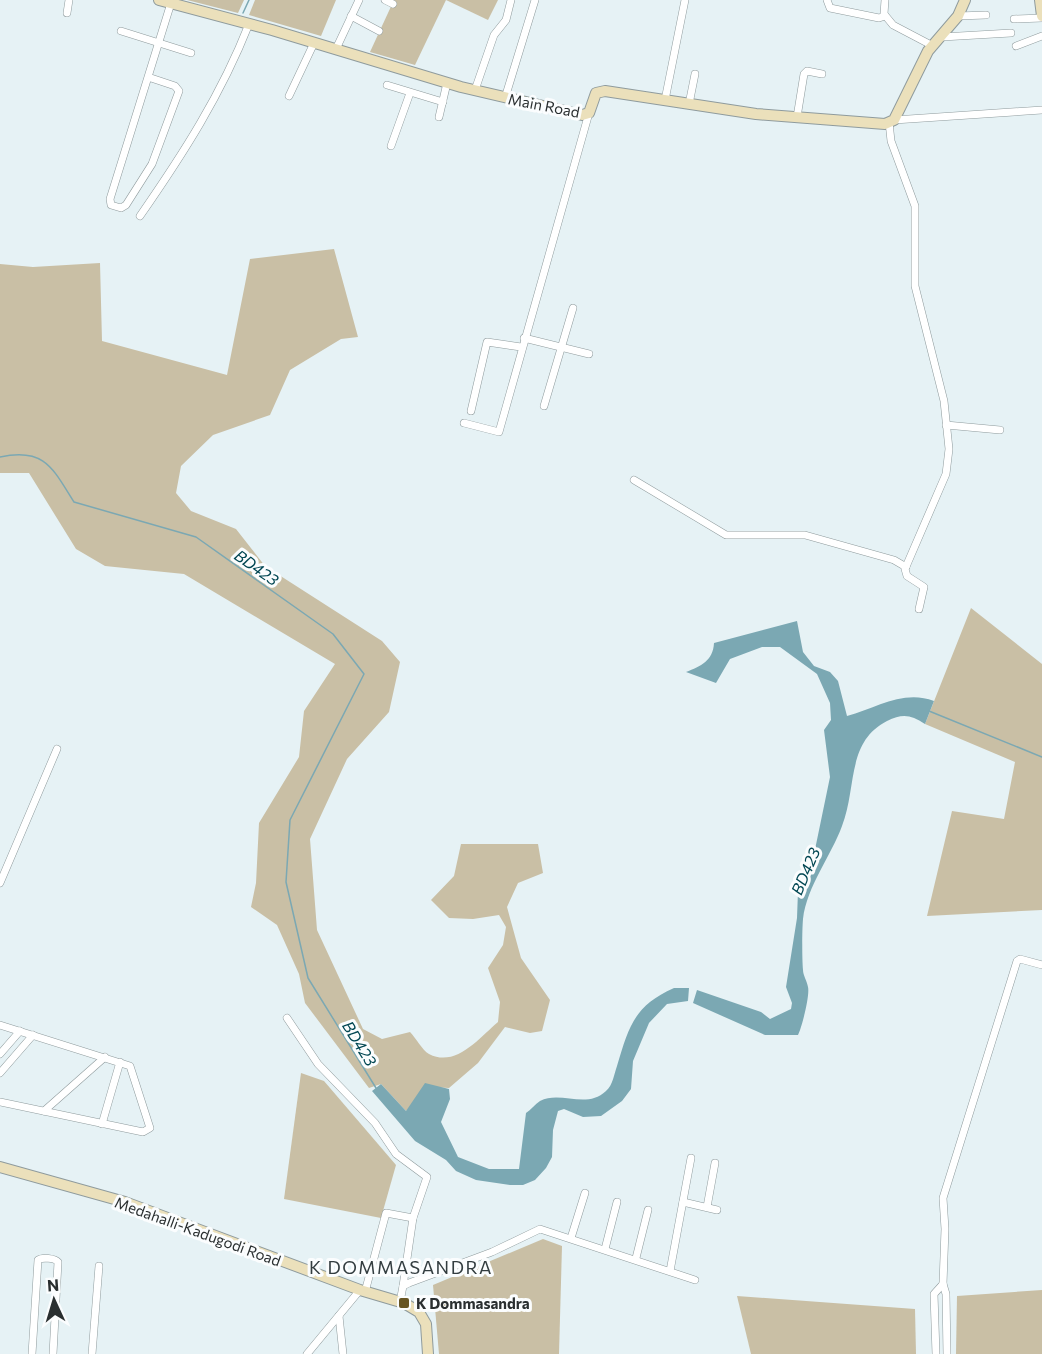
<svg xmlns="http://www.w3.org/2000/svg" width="1042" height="1354" font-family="Commissioner,sans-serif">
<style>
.green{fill:#c9bfa5}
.water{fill:#7ba8b3}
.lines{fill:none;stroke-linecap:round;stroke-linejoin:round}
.stream{stroke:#7ba8b3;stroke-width:1.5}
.street-casing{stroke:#8f9b9d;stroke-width:8}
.secondary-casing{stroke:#8f9b9d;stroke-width:12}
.street{stroke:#fff;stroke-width:7}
.secondary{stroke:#ebe0bb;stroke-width:10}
.poi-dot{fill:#675523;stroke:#fbfdfe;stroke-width:2}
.labels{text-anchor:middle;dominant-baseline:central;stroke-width:6;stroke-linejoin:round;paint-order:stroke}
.street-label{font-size:15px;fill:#2a2f30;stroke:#fbfdfe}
.poi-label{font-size:15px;font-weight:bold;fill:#2a2f30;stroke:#fbfdfe;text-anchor:start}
.water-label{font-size:16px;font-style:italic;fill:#004652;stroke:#fbfdfe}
.quarter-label{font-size:18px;letter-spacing:1.5px;fill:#333d40;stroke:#fbfdfe}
</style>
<rect width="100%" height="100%" fill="#e6f2f5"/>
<!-- green -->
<g class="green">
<path d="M187 0H244L238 13Z"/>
<path d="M255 0H336L321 36 249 15Z"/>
<path d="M394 0H446L415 65 370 52Z"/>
<path d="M446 0H498L488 20Z"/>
<path d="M334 249 358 337 341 339 290 370 270 415 213 435 181 466 176 493 191 511 236 529 265 566 382 641 400 662 389 712 347 759 310 839 317 930 363 1029 382 1039 410 1032C416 1038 422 1050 429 1054 456 1068 479 1038 498 1022L500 1002 488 968 503 945 506 927 499 915 473 919 449 918 431 900 454 876 461 844H538L543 873 518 883 507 907 521 958 550 1000 542 1031 530 1033 505 1027 478 1063 449 1088 432 1087 406 1111 381 1084 369 1088 305 1003 299 974 277 925 251 907 256 883 259 823 299 757 304 711 335 664 184 574 105 566 76 549 29 473H0V264L33 267 100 263 102 341 227 375 250 259Z"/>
<path d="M971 608 1042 664V910L927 916 952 811 1004 819 1015 762 925 724Z"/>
<path d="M301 1073 324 1081 396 1165 381 1218 284 1199Z"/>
<path d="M543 1239 562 1246 559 1354H439L433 1285Z"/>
<path d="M1042 1290V1354H956L957 1296Z"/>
<path d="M737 1296 915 1309 916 1354H751Z"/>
</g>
<!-- water -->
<g class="water">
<path d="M797 621 803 652 814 666 830 672 838 681 847 716C876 708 904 689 934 701L925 724C911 715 903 713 887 721 846 742 857 788 842 826 831 856 807 886 803 919 802 931 802 958 803 970 803 975 807 981 808 987 810 995 802 1027 798 1035H765L693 1003 697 990 761 1012 770 1019 791 1009 792 1003 786 987 797 918 798 891 812 864 830 777 824 730 831 720 830 703 817 674 780 647H762L730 659 716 683 686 672C701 666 713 661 714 643Z"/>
<path d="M674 988H689L688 1001 667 1004 649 1023 633 1061 631 1089 622 1101 601 1116 583 1117 564 1109 558 1111 553 1130 552 1157 546 1168 535 1180 523 1185H510L476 1180 456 1171 446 1160 415 1141 372 1091 381 1084 406 1111 425 1083 449 1089 450 1099 441 1122 458 1157 489 1169H519L526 1113C531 1110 535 1104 540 1101 561 1090 586 1110 606 1091 613 1085 614 1074 617 1066 629 1026 634 1006 674 988Z"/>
</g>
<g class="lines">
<!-- stream -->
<g class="stream">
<path d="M243 13 249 0"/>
<path d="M0 457C45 447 53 469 74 502L196 537 333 634 364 674 290 820 286 882 308 978 376 1088"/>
<path d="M929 711 1042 757"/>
</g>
<defs>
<g id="street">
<path d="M385 0 393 4"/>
<path d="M827 0 830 8 879 18 885 16"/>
<path d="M885 0 884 14 893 25 933 46"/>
<path d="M67 13 69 0"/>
<path d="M351 16 379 31"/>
<path d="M958 16 986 15"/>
<path d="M1014 19 1042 18"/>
<path d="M121 31 191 53"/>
<path d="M942 37 1011 33"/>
<path d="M1016 46 1042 36"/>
<path d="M336 49 359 0"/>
<path d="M148 77 175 86 179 91 152 164 126 205 121 208 111 205 110 199C130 134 150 69 171 3"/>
<path d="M387 85 443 102"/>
<path d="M475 90 494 35 506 20 511 0"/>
<path d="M289 96 314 43"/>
<path d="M505 98 535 0"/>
<path d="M665 100 685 0"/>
<path d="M689 104 695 74"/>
<path d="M439 117 447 83"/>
<path d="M797 117 804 74 807 71 822 74"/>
<path d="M894 120 1042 110"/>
<path d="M889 122 891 141 915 206V286L944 401 949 449 946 474 905 569 907 576 924 587 919 609"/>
<path d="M391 146 410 93"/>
<path d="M140 216C183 154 221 95 249 24"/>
<path d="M524 338 589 354"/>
<path d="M544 406 573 308"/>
<path d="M471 411 487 342 521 347"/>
<path d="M464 423 499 432 589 113"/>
<path d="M946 425 1000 430"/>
<path d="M634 480 726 535H805L894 560 906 567"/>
<path d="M0 883 57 749"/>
<path d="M287 1018 318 1064 375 1123 396 1154 427 1177 413 1218 403 1286"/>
<path d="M0 1025 130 1066 150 1128 143 1132 0 1102"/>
<path d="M0 1054 20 1031"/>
<path d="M0 1073 33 1035"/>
<path d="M44 1111 105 1057"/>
<path d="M102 1124 120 1062"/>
<path d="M683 1202 717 1210"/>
<path d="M707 1207 715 1163"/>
<path d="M571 1238 585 1193"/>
<path d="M605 1249 617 1202"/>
<path d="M636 1258 648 1210"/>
<path d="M670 1271 691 1158"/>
<path d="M365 1292 386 1213 413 1218"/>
<path d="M400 1302 403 1286 409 1283 492 1252 540 1229 695 1280"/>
<path d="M339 1316 343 1354"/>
<path d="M32 1354 38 1260C42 1257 55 1258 58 1262L53 1354"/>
<path d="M92 1354 99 1266"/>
<path d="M307 1354 360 1290"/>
<path d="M936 1354 934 1294 943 1284"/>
<path d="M947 1354 946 1294 943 1284 945 1229 943 1198 1017 961 1020 959 1042 965"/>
</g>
<g id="secondary">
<path d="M159 0 272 30 461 87 582 115 589 113 596 93 605 91 756 114 885 124 894 120 928 51 958 16 965 0"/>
<path d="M1040 0 1042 16"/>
<path d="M0 1167 125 1202 360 1290 404 1303 419 1312 426 1324 428 1354"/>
</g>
</defs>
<!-- street casing -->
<use href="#street" class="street-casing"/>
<!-- secondary casing -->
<use href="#secondary" class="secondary-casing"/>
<!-- street -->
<use href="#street" class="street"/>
<!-- secondary -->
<use href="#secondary" class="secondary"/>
</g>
<!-- markers -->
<rect class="poi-dot" x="398" y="1297" width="12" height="12" rx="3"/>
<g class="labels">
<!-- street labels -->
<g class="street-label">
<text transform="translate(544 105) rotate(11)">Main Road</text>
<text transform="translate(198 1231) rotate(20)">Medahalli-Kadugodi Road</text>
</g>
<!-- poi labels -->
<g class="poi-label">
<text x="416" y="1303">K Dommasandra</text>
</g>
<!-- water labels -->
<g class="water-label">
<text transform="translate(257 567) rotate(35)">BD423</text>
<text transform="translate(805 871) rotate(-67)">BD423</text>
<text transform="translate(360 1043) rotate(58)">BD423</text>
</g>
<!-- quarter labels -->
<g class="quarter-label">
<text x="401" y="1267">K DOMMASANDRA</text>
</g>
</g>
<!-- north arrow -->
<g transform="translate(54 1300) rotate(356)" stroke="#fbfdfe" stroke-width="4.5" paint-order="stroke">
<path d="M0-4.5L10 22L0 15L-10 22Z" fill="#2a2f30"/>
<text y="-9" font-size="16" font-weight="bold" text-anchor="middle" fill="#2a2f30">N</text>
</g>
</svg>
